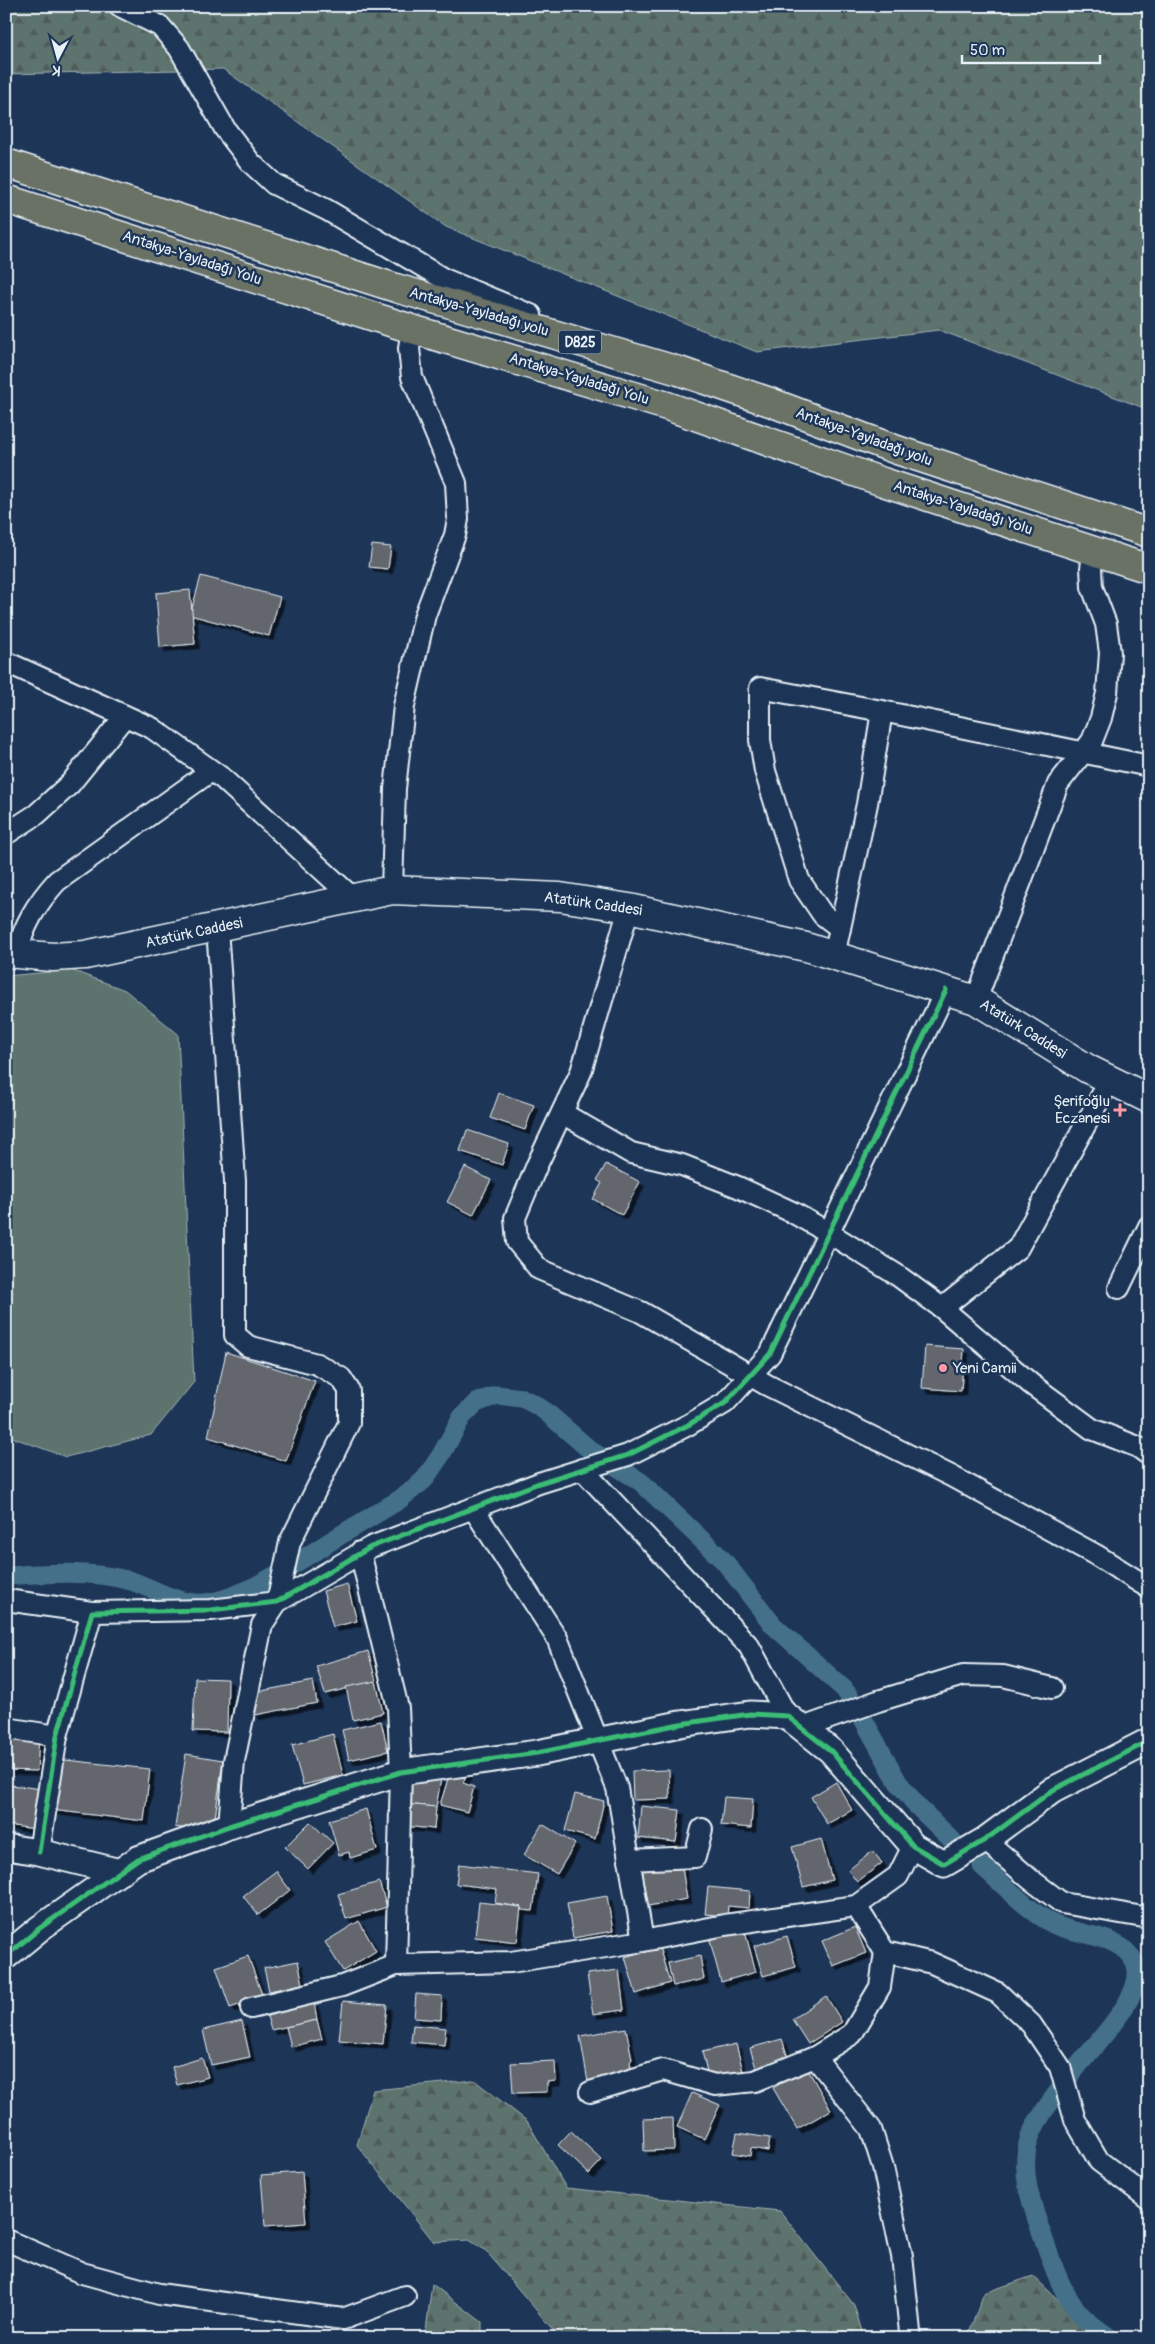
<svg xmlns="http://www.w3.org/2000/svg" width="1155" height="2344" font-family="Pangolin,sans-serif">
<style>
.forest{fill:url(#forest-firs);stroke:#a2b2b3}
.pitch{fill:#5d736e;stroke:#a2b2b3}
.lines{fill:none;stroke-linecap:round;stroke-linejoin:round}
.canal{stroke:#45708a;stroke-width:19}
.building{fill:#63666d;stroke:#e8f1f8;filter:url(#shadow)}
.minor-casing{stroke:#e8f1f8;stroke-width:24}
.tertiary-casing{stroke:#e8f1f8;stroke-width:29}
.secondary-casing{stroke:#e8f1f8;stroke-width:31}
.trunk-casing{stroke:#e8f1f8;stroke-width:31}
.minor{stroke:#1d3557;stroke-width:20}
.tertiary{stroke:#1d3557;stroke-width:25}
.secondary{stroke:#1d3557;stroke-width:28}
.trunk{stroke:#6a7165;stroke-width:28}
.cycleway-casing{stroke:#1d3557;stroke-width:8}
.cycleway{stroke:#3abd76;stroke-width:5}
.poi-dot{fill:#ff9aa2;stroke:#1d3557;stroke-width:2}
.labels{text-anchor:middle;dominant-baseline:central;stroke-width:5;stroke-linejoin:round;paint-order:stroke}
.shield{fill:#1d3557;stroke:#abb9c8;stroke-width:1}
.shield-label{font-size:14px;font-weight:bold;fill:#e8f1f8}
.street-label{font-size:15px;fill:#e8f1f8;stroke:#1d3557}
.poi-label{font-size:15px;fill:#e8f1f8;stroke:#1d3557;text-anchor:end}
</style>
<defs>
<pattern id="forest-firs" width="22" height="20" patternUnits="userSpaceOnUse" patternTransform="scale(1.25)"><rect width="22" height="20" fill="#5d736e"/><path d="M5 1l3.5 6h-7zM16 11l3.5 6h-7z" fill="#505b5a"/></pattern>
<filter id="shadow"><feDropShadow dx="4.5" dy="4.5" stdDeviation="0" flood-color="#0009"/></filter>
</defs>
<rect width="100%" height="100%" fill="#1d3557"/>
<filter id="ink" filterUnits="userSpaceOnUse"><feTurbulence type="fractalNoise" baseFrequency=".02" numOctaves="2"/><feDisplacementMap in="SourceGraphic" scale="10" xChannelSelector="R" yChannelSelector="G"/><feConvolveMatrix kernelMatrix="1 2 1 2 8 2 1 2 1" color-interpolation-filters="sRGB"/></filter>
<g filter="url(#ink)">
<!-- forest -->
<g class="forest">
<path d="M6 6H1149V410L939 330 757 352 446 227 223 69 6 74Z"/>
<path d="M474 2080 527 2121 566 2188 780 2211 854 2305 864 2338H560L485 2250 469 2240 434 2242 357 2145 373 2090Z"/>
<path d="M1033 2276 1099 2338H967L984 2293Z"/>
<path d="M432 2284 482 2322V2338H425Z"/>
</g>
<!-- pitch -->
<path class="pitch" d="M71 970 125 990 178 1034 194 1382 151 1435 66 1457 6 1435V976Z"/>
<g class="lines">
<!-- canal -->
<g class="canal">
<path d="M6 1576C46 1573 92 1570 131 1581 153 1588 171 1601 195 1603 238 1606 307 1555 344 1533 362 1522 381 1511 399 1500L424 1480 441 1455 462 1417 476 1403 497 1395 522 1398 534 1404 545 1411 590 1450 641 1482 724 1561 773 1625 844 1689 856 1706 898 1782 917 1806 953 1841"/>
<path d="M982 1866C1004 1885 1029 1912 1055 1925 1080 1936 1121 1934 1135 1963 1149 1993 1090 2049 1074 2071 1060 2089 1038 2116 1030 2137 1018 2171 1033 2208 1044 2240 1053 2266 1063 2297 1083 2317 1091 2325 1101 2331 1110 2338"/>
</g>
</g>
<!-- building -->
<g class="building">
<path d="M372 545 391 547 388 569 369 567Z"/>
<path d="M201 576 280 597 269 636 190 615Z"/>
<path d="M190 590 195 644 160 647 156 593Z"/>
<path d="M499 1093 534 1105 525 1130 490 1118Z"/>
<path d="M467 1130 509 1144 502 1165 460 1151Z"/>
<path d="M606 1164 640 1182 622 1215 593 1199 602 1183 597 1180Z"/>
<path d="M465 1167 491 1180 473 1215 447 1202Z"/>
<path d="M925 1346 964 1349 961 1391 922 1388Z"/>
<path d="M226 1352 315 1381 286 1461 208 1437Z"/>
<path d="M347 1584 357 1621 333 1627 323 1591Z"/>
<path d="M368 1651 376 1681 325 1694 316 1666Z"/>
<path d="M195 1678 228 1679 227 1732 193 1731Z"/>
<path d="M313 1681 317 1703 255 1715 251 1693Z"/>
<path d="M376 1681 383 1713 353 1720 346 1687Z"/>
<path d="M381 1721 388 1751 349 1760 342 1730Z"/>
<path d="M333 1734 343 1775 303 1785 292 1745Z"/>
<path d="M6 1735 39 1737 37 1771 6 1770Z"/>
<path d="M186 1754 223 1760 215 1818 192 1830 175 1827Z"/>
<path d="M56 1759 150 1769 144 1821 51 1810Z"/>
<path d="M451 1769 467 1773 463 1783 474 1787 467 1812 440 1805Z"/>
<path d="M669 1770 670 1799 633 1800 632 1771Z"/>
<path d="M408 1773 441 1779 436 1807 405 1804Z"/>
<path d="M836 1782 852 1810 827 1824 811 1797Z"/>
<path d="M11 1785 42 1789 36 1829 6 1825Z"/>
<path d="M575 1794 604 1801 595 1839 565 1831Z"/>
<path d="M724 1797 753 1799 751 1828 721 1825Z"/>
<path d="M405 1804 436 1807 434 1829 403 1826Z"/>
<path d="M641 1806 680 1810 676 1842 638 1838Z"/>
<path d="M366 1809 377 1850 350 1858 349 1852 339 1855 329 1820Z"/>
<path d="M310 1822 333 1843 308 1869 285 1847Z"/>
<path d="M542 1824 575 1844 557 1874 524 1855Z"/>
<path d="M821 1839 832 1880 803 1887 792 1847Z"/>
<path d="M873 1851 882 1863 857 1882 848 1870Z"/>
<path d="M681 1861 687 1899 648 1906 642 1867Z"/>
<path d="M459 1864 538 1874 533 1911 521 1910V1907L495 1903 497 1889 456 1884Z"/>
<path d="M276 1871 290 1890 258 1915 243 1896Z"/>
<path d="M379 1882 387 1907 346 1919 338 1894Z"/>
<path d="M708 1887 750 1891 749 1908 728 1906 727 1916 705 1914Z"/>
<path d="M607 1896 613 1931 573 1938 567 1903Z"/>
<path d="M479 1902 521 1907 517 1942 475 1937Z"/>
<path d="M359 1921 376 1951 343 1971 325 1942Z"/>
<path d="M855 1927 866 1953 833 1966 822 1941Z"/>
<path d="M744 1928 756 1972 721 1982 709 1937Z"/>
<path d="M787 1936 796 1967 763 1976 754 1946Z"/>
<path d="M659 1947 670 1983 636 1994 625 1957Z"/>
<path d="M248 1956 263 1997 230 2008 216 1967Z"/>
<path d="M700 1956 704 1979 673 1986 668 1963Z"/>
<path d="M298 1961 303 1984 269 1991 264 1968Z"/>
<path d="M619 1970 624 2010 593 2014 587 1974Z"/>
<path d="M416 1994 442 1996 441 2020 414 2018Z"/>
<path d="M826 1996 842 2022 808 2044 792 2019Z"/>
<path d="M343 2001 387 2005 383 2044 339 2040Z"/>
<path d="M314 2002 317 2020 271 2030 266 2013Z"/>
<path d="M317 2020 322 2039 291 2047 286 2027Z"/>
<path d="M242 2021 250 2057 211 2065 203 2030Z"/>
<path d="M413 2025 446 2028 444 2045 411 2042Z"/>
<path d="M626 2028 632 2059 630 2062 632 2074 588 2082 580 2036Z"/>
<path d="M782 2039 789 2061 757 2071 750 2048Z"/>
<path d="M736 2044 743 2071 709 2079 702 2052Z"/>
<path d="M202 2058 208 2077 177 2085 172 2067Z"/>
<path d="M555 2061 556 2081 547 2082V2092L513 2093 511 2063Z"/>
<path d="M807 2068 831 2110 797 2129 773 2088Z"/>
<path d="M692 2093 720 2105 704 2139 677 2127Z"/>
<path d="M673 2118 674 2150 644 2151 643 2119Z"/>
<path d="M571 2131 602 2160 589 2174 558 2145Z"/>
<path d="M737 2133 770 2138 768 2151 751 2148 750 2156 733 2153Z"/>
<path d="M302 2172 306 2223 265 2226 261 2175Z"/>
</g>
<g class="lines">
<defs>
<g id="minor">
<path d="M120 6 160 26 179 48 225 129 251 163 274 184 327 210 444 279 531 315"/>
<path d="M6 662 152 728 222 778 354 899"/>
<path d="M6 834 37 814 70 784 125 716"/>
<path d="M392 890 395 789 404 706 425 615 455 535 458 519 456 483 412 377 409 348 412 329"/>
<path d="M629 908 581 1072 537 1165 515 1218 517 1242 539 1269 641 1312 767 1385 951 1476 1096 1555 1149 1588"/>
<path d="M217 928 235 1181V1335L248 1346 317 1364 341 1378 349 1390V1423L290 1542 277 1602 262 1625 234 1761 229 1826"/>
<path d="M840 928 823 915 799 880 765 771 760 740V688L882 711 1149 766"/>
<path d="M16 955C24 925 36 904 57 881L211 771"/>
<path d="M834 956 867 804 882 711"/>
<path d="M976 1000 1058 784 1092 741 1101 718 1107 693 1110 653 1106 624 1092 587 1091 568 1094 551"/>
<path d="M562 1113 631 1153 682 1165 738 1187 792 1212 829 1233 897 1275 942 1308 1031 1384 1092 1429 1138 1447 1149 1455"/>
<path d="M1119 1288 1149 1226"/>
<path d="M942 1308 1018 1248 1110 1080"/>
<path d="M582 1469 749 1646 787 1716"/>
<path d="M473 1508 557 1638 598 1741 617 1788 643 1941"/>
<path d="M360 1552 398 1708 401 1772 396 1965 511 1962 643 1941 725 1925 856 1906 898 1876 913 1846"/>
<path d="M6 1600 92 1612"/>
<path d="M6 1728 57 1736"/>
<path d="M802 1728 878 1701 963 1675 1003 1676 1052 1688"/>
<path d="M985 1840 1030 1879 1062 1903 1149 1918"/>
<path d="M39 1852 57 1736 92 1612 211 1610 277 1602 371 1547 539 1483 628 1455 688 1425 725 1403 770 1354 946 990"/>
<path d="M629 1860 695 1857 702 1829"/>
<path d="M856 1906 885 1952 932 1963 998 1993 1031 2024 1060 2067 1075 2120 1099 2161 1149 2199"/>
<path d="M251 2008 342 1986 396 1965"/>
<path d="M815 2057 871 2129 883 2167 902 2256 910 2332"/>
<path d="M590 2092 663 2070 715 2085 755 2081 815 2057 852 2034 880 1987 885 1952"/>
<path d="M6 2240 82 2273 159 2294 343 2319 405 2296"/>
</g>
<g id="tertiary">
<path d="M6 1847 39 1852 120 1872"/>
<path d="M6 1956 40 1928 138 1859 229 1826 401 1772 537 1753 680 1724 750 1714 787 1716 831 1751 913 1846 944 1864 985 1840 1053 1790 1149 1741"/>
</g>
<path id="secondary" d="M6 953 53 957 85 955 392 890 560 897 629 908 806 947 976 1000 1088 1069 1149 1099"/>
<g id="trunk">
<path d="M6 163 396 288 679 371 770 402 897 450 1149 533"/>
<path d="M6 199 412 329 667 406 883 482 1149 569"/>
</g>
</defs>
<!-- minor casing -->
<use href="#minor" class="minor-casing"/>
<!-- tertiary casing -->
<use href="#tertiary" class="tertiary-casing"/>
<!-- secondary casing -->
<use href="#secondary" class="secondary-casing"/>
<!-- trunk casing -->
<use href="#trunk" class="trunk-casing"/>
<!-- minor -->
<use href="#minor" class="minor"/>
<!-- tertiary -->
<use href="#tertiary" class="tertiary"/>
<!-- secondary -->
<use href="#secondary" class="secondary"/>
<!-- trunk -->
<use href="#trunk" class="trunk"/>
<defs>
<g id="cycleway">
<path d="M39 1852 57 1736 92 1612 211 1610 277 1602 371 1547 539 1483 628 1455 688 1425 725 1403 770 1354 946 990"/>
<path d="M6 1956 40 1928 138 1859 229 1826 401 1772 537 1753 680 1724 750 1714 787 1716 831 1751 913 1846 944 1864 985 1840 1053 1790 1149 1741"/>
</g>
</defs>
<!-- cycleway casing -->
<use href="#cycleway" class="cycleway-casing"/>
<!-- cycleway -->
<use href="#cycleway" class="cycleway"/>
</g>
</g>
<!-- markers -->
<g class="poi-dot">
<path d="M1117.5 1102.5h5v5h5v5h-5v5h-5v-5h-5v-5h5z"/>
<circle cx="943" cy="1368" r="5"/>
</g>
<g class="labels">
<!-- shield labels -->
<rect class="shield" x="559" y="330.5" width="42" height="23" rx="4"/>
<g class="shield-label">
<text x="580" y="342">D825</text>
</g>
<!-- street labels -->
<g class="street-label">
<text transform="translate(192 258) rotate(18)">Antakya-Yayladağı Yolu</text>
<text transform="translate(479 312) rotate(16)">Antakya-Yayladağı yolu</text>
<text transform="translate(579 379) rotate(17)">Antakya-Yayladağı Yolu</text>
<text transform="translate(864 437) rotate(20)">Antakya-Yayladağı yolu</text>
<text transform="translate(963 508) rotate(18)">Antakya-Yayladağı Yolu</text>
<text transform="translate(593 904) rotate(8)">Atatürk Caddesi</text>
<text transform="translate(194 933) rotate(-12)">Atatürk Caddesi</text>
<text transform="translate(1023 1029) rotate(32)">Atatürk Caddesi</text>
</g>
<!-- poi labels -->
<g class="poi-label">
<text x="1110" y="1101">Şerifoğlu<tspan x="1110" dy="17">Eczanesi</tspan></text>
<text x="953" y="1368" text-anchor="start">Yeni Camii</text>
</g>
</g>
<!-- margin -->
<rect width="1155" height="2344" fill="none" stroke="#1d3557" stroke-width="25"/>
<rect x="12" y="12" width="1130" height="2319" fill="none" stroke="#e8f1f8" stroke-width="2" filter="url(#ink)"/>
<!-- north arrow -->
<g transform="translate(58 58) rotate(186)" stroke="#1d3557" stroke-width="4" paint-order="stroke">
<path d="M0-4L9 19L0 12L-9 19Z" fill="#e8f1f8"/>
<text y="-8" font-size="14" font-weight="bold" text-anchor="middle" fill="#e8f1f8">K</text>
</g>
<!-- scale -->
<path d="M962 55v8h138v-8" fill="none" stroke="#e8f1f8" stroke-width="2.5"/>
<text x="970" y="55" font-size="15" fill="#e8f1f8" stroke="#1d3557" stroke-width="4" paint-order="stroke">50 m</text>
</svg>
